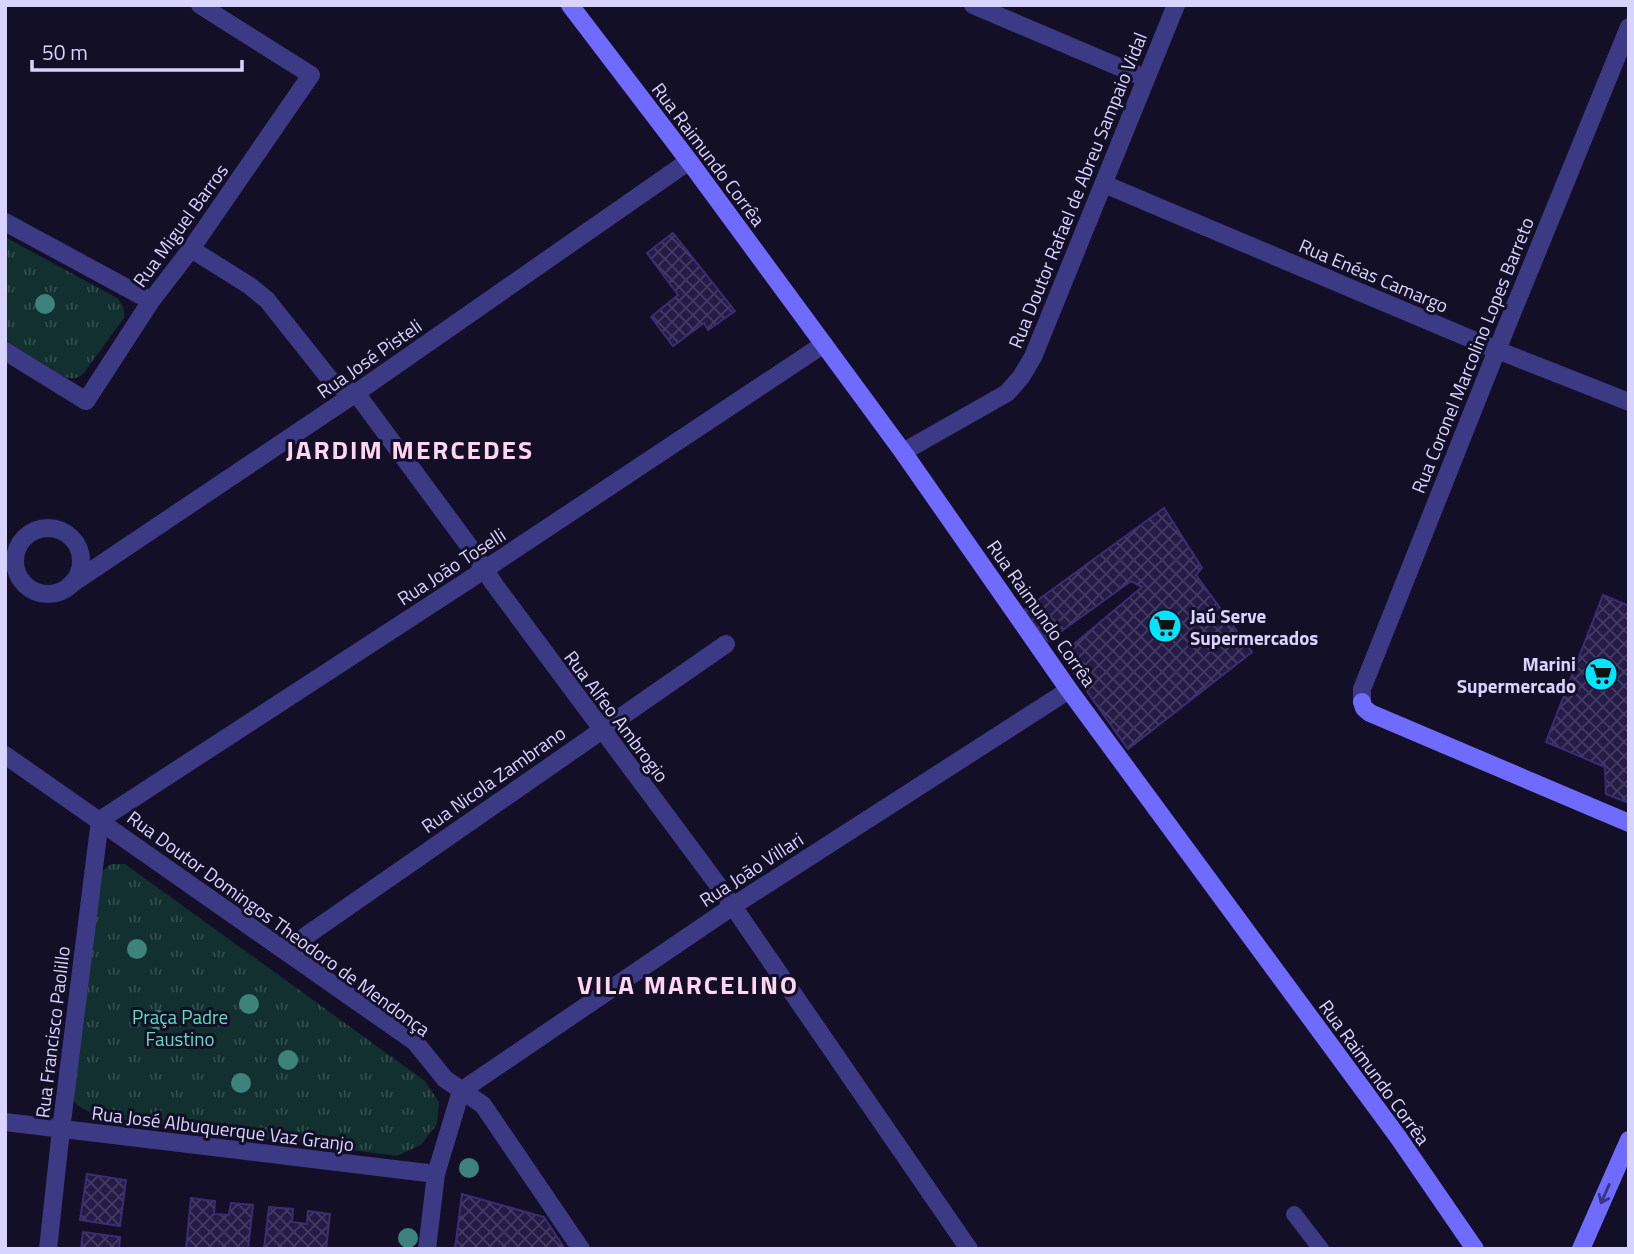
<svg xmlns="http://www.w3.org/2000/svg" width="1634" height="1254" font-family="'Titillium Web',sans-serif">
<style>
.park{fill:url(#park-tufts)}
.building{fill:url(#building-cross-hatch);stroke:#3b2d73;stroke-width:2}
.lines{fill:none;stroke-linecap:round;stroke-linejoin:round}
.lane{stroke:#3d3a85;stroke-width:16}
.street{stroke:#3d3a85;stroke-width:18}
.secondary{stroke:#6f6bff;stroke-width:18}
.tree{fill:#3d827b}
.oneway{stroke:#38347d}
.labels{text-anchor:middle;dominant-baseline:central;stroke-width:6;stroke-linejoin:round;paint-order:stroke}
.street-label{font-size:19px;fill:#d9d4ff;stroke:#130f26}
.poi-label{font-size:19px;font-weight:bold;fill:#d9d4ff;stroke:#130f26;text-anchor:start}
.park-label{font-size:19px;fill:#5fe0c0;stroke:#130f26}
.district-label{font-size:26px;font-weight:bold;letter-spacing:2px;fill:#ffd6f0;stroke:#130f26}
</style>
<defs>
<pattern id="park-tufts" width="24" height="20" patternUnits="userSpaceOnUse" patternTransform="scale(1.75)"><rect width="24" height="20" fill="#12302f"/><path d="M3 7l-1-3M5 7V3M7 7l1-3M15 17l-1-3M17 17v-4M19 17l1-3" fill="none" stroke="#344d4e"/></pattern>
<pattern id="building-cross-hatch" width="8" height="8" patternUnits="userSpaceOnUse" patternTransform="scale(1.75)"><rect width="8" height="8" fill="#241b47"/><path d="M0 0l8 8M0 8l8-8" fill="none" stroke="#433b63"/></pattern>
</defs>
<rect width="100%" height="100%" fill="#130f26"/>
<!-- park -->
<g class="park">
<path d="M5 237 117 298C123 304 125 310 124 318L83 374C77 379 72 379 65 377L5 340Z"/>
<path d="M111 864H125L425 1081 439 1102 437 1124 421 1145 397 1156 96 1116 77 1105 70 1096 100 873Z"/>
</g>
<!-- building -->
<g class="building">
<path d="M673 233 735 311 708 330 704 323 673 346 651 317 678 295 647 253Z"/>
<path d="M1164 508 1202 568 1196 575 1252 652 1128 749 1061 655 1142 587 1131 581 1048 641 1023 611Z"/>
<path d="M1603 595 1629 606V803L1606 794 1605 767 1546 742Z"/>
<path d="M87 1174 126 1180 120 1226 80 1220Z"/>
<path d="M462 1194 544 1217 565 1249H455Z"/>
<path d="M191 1198 215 1201 214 1214 229 1215 231 1203 253 1205 248 1249H186Z"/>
<path d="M269 1207 293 1209 292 1222 307 1224 308 1211 330 1214 326 1249H264Z"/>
<path d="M83 1232 120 1237 119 1249H81Z"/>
</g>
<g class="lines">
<!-- lane -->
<path class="lane" d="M1294 1214 1321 1249"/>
<!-- street -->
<g class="street">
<path d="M973 5 1145 78"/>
<path d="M1104 184 1497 350 1629 402"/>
<path d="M5 222 151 301"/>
<path d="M191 249 250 286 267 300 333 383 356 393 472 550 494 584 721 889 969 1249"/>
<path d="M5 351 86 401 151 301 191 249 311 75 200 5"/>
<path d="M903 452 1007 393 1021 377 1033 357 1176 5"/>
<circle cx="48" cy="561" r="33"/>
<path d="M70 585 356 393 689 161"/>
<path d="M1362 702V689L1497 350 1629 27"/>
<path d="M5 755 415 1042 445 1079 483 1105 581 1249"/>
<path d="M282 948 300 940 726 644"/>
<path d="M461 1091 733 906 1069 690"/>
<path d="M5 1122 436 1174"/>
<path d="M48 1249 61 1130 100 820 484 570 824 344"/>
<path d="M427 1249 436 1174 461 1091"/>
</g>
<!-- secondary -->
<g class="secondary">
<path d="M570 5 689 161 903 452 1069 690 1398 1137 1475 1249"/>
<path d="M1362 702 1364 708 1370 713 1629 823"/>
<path d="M1581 1249 1629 1140"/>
</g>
</g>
<!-- trees -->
<g class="tree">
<circle cx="45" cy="304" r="10"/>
<circle cx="137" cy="949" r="10"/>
<circle cx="249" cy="1004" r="10"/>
<circle cx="158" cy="1020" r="10"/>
<circle cx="288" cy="1060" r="10"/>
<circle cx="241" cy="1083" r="10"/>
<circle cx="469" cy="1168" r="10"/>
<circle cx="408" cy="1238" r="10"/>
</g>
<!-- one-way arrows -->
<defs><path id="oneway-shaft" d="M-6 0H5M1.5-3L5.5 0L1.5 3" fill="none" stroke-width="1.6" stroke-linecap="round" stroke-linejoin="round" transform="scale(1.75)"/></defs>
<use class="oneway" href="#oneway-shaft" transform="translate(1605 1194) rotate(114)"/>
<!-- icons -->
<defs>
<symbol id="supermarket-disc" viewBox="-11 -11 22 22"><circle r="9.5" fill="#00e5ff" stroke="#130f26"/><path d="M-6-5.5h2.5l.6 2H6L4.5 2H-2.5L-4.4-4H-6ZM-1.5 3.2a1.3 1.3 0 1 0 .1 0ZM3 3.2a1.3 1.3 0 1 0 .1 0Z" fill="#111"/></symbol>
</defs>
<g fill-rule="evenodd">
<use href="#supermarket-disc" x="1146" y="607" width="38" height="38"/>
<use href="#supermarket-disc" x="1582" y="655" width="38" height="38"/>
</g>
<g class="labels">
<!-- street labels -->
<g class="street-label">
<text transform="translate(709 154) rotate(53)">Rua Raimundo Corrêa</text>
<text transform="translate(1077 190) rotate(-68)">Rua Doutor Rafael de Abreu Sampaio Vidal</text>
<text transform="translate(180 225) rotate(-54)">Rua Miguel Barros</text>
<text transform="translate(1374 275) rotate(23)">Rua Enéas Camargo</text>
<text transform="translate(1472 355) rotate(-68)">Rua Coronel Marcolino Lopes Barreto</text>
<text transform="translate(369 358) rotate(-35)">Rua José Pisteli</text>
<text transform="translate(451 566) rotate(-33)">Rua João Toselli</text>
<text transform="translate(1042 613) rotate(55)">Rua Raimundo Corrêa</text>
<text transform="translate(617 716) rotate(53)">Rua Alfeo Ambrogio</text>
<text transform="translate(493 779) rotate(-35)">Rua Nicola Zambrano</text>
<text transform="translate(751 869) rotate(-33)">Rua João Villari</text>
<text transform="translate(279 923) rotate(36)">Rua Doutor Domingos Theodoro de Mendonça</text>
<text transform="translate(52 1032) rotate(-83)">Rua Francisco Paolillo</text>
<text transform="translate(1375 1072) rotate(54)">Rua Raimundo Corrêa</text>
<text transform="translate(223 1128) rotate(7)">Rua José Albuquerque Vaz Granjo</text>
</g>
<!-- poi labels -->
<g class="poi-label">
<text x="1190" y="615">Jaú Serve<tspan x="1190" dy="22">Supermercados</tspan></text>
<text x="1576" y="663" text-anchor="end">Marini<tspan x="1576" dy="22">Supermercado</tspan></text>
</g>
<!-- park labels -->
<g class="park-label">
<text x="180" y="1016">Praça Padre<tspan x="180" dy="22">Faustino</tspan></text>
</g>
<!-- district labels -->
<g class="district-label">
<text x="410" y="449">JARDIM MERCEDES</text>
<text x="688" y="984">VILA MARCELINO</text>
</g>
</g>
<!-- border -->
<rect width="1634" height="1254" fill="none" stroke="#d9d4ff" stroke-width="14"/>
<!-- scale -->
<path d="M32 60v10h210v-10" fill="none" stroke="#d9d4ff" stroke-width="3.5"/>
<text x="42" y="60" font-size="21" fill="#d9d4ff" stroke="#130f26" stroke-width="5" paint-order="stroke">50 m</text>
</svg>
